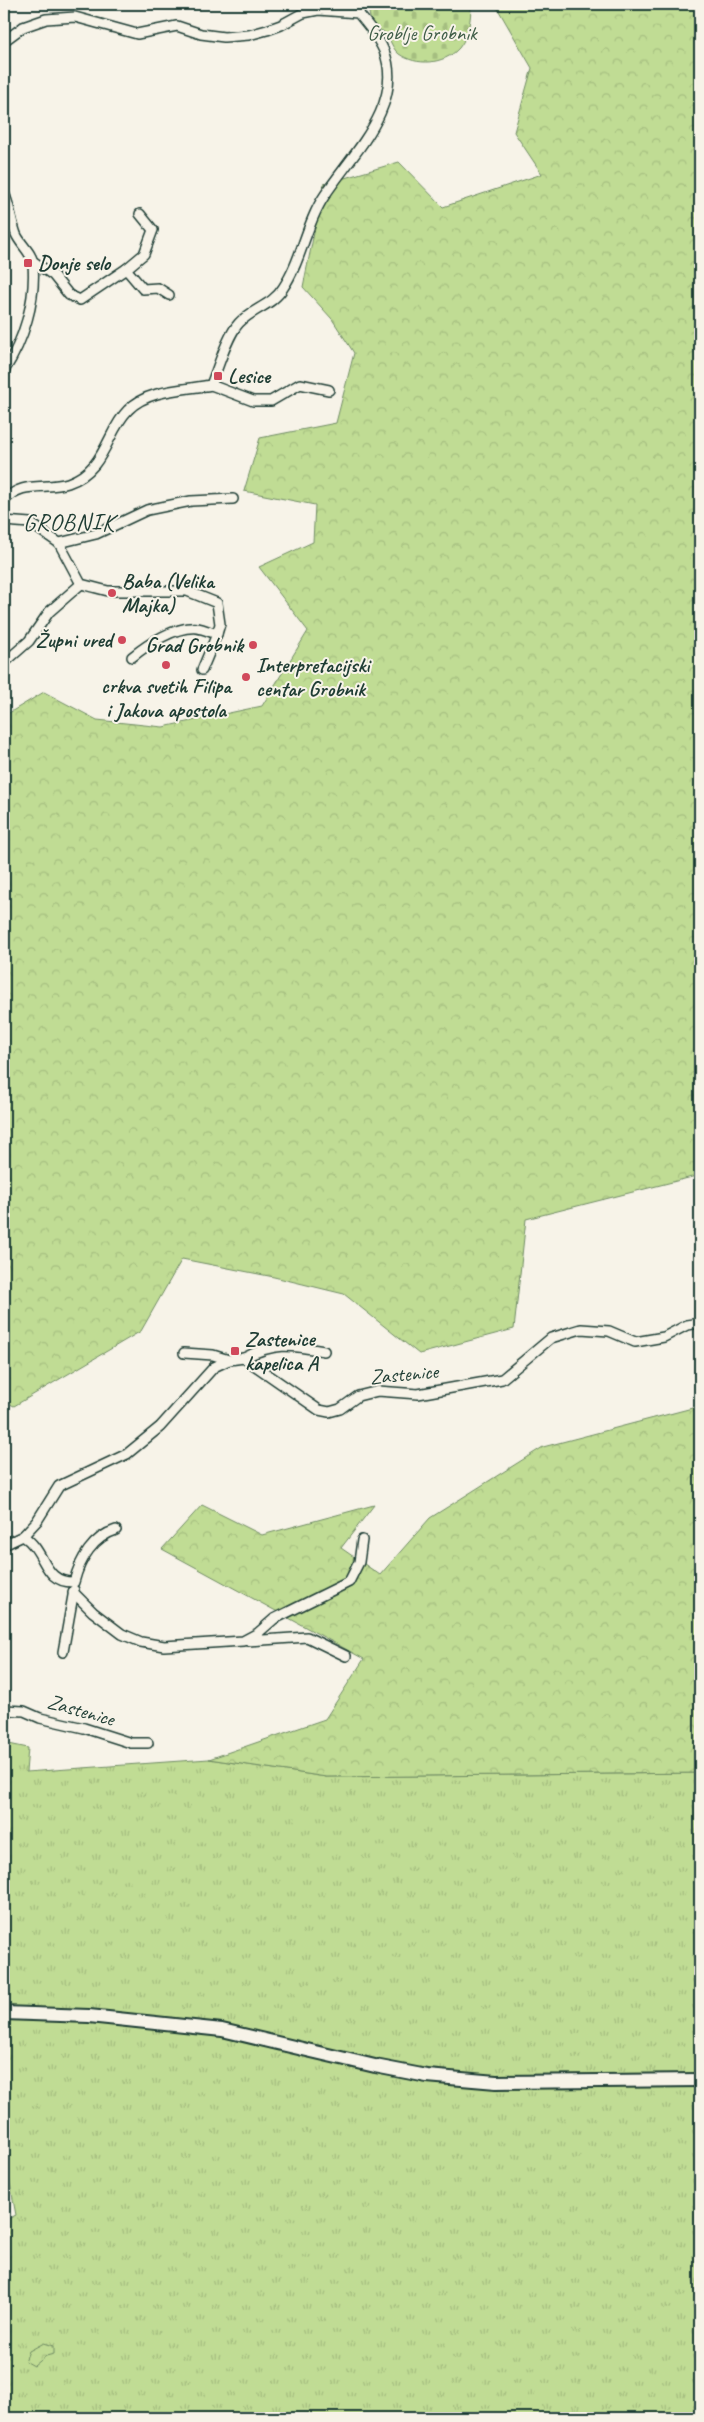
<svg xmlns="http://www.w3.org/2000/svg" width="704" height="2422" font-family="Caveat,sans-serif">
<style>
.grass{fill:url(#grass-tufts);stroke:#708c64}
.forest{fill:url(#forest-crowns);stroke:#708c64}
.cemetery{fill:url(#cemetery-stones);stroke:#708c64}
.lines{fill:none;stroke-linecap:round;stroke-linejoin:round}
.minor-casing{stroke:#1f3d34;stroke-width:12}
.secondary-casing{stroke:#1f3d34;stroke-width:16}
.minor{stroke:#f7f3e8;stroke-width:9}
.secondary{stroke:#f7f3e8;stroke-width:12}
.poi-dot{fill:#d1495b;stroke:#f7f3e8;stroke-width:2}
.labels{text-anchor:middle;dominant-baseline:central;stroke-width:4;stroke-linejoin:round;paint-order:stroke}
.park-label{font-size:21px;fill:#3f5d47;stroke:#f7f3e8}
.poi-label{font-size:21px;font-weight:bold;fill:#1f3d34;stroke:#f7f3e8;text-anchor:start}
.street-label{font-size:21px;fill:#1f3d34;stroke:#f7f3e8}
.quarter-label{font-size:24px;letter-spacing:1px;fill:#1f3d34;stroke:#f7f3e8}
</style>
<defs>
<pattern id="grass-tufts" width="24" height="20" patternUnits="userSpaceOnUse" patternTransform="scale(1.25)"><rect width="24" height="20" fill="#c0dc94"/><path d="M3 7l-1-3M5 7V3M7 7l1-3M15 17l-1-3M17 17v-4M19 17l1-3" fill="none" stroke="#a5be80"/></pattern>
<pattern id="forest-crowns" width="20" height="18" patternUnits="userSpaceOnUse" patternTransform="scale(1.25)"><rect width="20" height="18" fill="#c0dc94"/><path d="M2 6a3 3 0 1 1 6 0M12 15a3 3 0 1 1 6 0" fill="none" stroke="#a5be80"/></pattern>
<pattern id="cemetery-stones" width="16" height="16" patternUnits="userSpaceOnUse" patternTransform="scale(1.25)"><rect width="16" height="16" fill="#c0dc94"/><path d="M2 7V4a2 2 0 0 1 4 0v3zM10 15v-3a2 2 0 0 1 4 0v3z" fill="#a5be80"/></pattern>
</defs>
<rect width="100%" height="100%" fill="#f7f3e8"/>
<filter id="ink" filterUnits="userSpaceOnUse"><feTurbulence type="fractalNoise" baseFrequency=".02" numOctaves="2"/><feDisplacementMap in="SourceGraphic" scale="10" xChannelSelector="R" yChannelSelector="G"/><feConvolveMatrix kernelMatrix="1 2 1 2 8 2 1 2 1" color-interpolation-filters="sRGB"/></filter>
<g filter="url(#ink)">
<!-- grass -->
<g class="grass">
<path d="M4 1743 28 1748 26 1772 209 1759 326 1777 700 1773V2074L489 2076 429 2071 362 2058 299 2041 220 2024 4 2008Z"/>
<path d="M4 2017 82 2021 226 2036 373 2071 700 2085V2418H4V2221L16 2215 4 2152Z"/>
</g>
<!-- forest -->
<g class="forest">
<path d="M495 4H700V1175L526 1219 514 1329 419 1354 344 1294 274 1277 182 1259 141 1331 14 1406 4 1401V716L44 692 97 720 163 727 262 706 308 631 259 567 313 542 315 505 244 491 260 438 336 423 354 353 332 319 303 287 324 184 399 162 443 207 542 174 514 132 532 68Z"/>
<path d="M700 1406V1773L326 1777 209 1759 325 1719 364 1659 162 1549 202 1505 262 1535 374 1505 341 1548 380 1575 430 1518 543 1447Z"/>
<path d="M44 2343 54 2346V2354L46 2356 34 2366 25 2361 29 2351Z"/>
</g>
<!-- cemetery -->
<path class="cemetery" d="M369 4H471C471 18 469 36 459 48 444 65 416 66 399 54 392 49 390 37 384 32 382 30 379 30 377 29 370 23 368 12 369 4Z"/>
<g class="lines">
<defs>
<g id="minor">
<path d="M358 13 363 4"/>
<path d="M4 41 23 27 46 19 75 17 137 34 177 26 201 34 224 37 249 35 267 30 281 25 303 13 318 10 358 13C368 25 378 37 384 51 405 105 352 154 325 195 306 223 302 260 283 288 273 305 252 309 239 323 227 336 218 368 211 385 185 390 148 389 128 410 106 432 106 470 68 483 46 490 21 480 4 501"/>
<path d="M4 193C10 206 11 221 16 234 20 244 33 254 33 264 36 301 24 340 4 371"/>
<path d="M34 262 53 275 69 295 80 300 126 269 143 289 158 288 169 295"/>
<path d="M126 269 144 254 153 230 140 214"/>
<path d="M211 385 253 401H271L300 384 329 390"/>
<path d="M4 521 30 523 59 543 96 534 147 510 191 501 233 499"/>
<path d="M59 543 81 584 108 591H187L217 603 220 624 217 634C210 632 204 629 197 628 175 626 148 644 132 657"/>
<path d="M4 663 29 641 49 612 81 584"/>
<path d="M202 670 217 634"/>
<path d="M184 1353 213 1355 229 1360"/>
<path d="M244 1358C275 1342 290 1345 324 1351"/>
<path d="M23 1536C47 1551 42 1583 74 1582 80 1559 93 1537 116 1530"/>
<path d="M4 1545 23 1536 37 1521 59 1486 127 1454 160 1427 214 1367 229 1360 244 1358 319 1410 329 1412 340 1409 358 1396 378 1391 418 1394 502 1379 551 1338 581 1329 609 1331 635 1342 664 1337 687 1325 700 1323"/>
<path d="M73 1592 93 1612 122 1634 141 1642 164 1646 243 1641 258 1633 274 1619 349 1582 359 1562 362 1540"/>
<path d="M248 1641 307 1637 346 1656"/>
<path d="M63 1652 74 1590"/>
<path d="M4 1710 24 1711 40 1718 84 1728 131 1743H148"/>
</g>
<path id="secondary" d="M4 2013 89 2016 222 2030 375 2066 427 2076 496 2082 700 2080"/>
</defs>
<!-- minor casing -->
<use href="#minor" class="minor-casing"/>
<!-- secondary casing -->
<use href="#secondary" class="secondary-casing"/>
<!-- minor -->
<use href="#minor" class="minor"/>
<!-- secondary -->
<use href="#secondary" class="secondary"/>
</g>
</g>
<!-- markers -->
<g class="poi-dot">
<rect x="23" y="258" width="10" height="10" rx="2.5"/>
<rect x="213" y="371" width="10" height="10" rx="2.5"/>
<circle cx="112" cy="593" r="5"/>
<circle cx="122" cy="640" r="5"/>
<circle cx="253" cy="645" r="5"/>
<circle cx="166" cy="665" r="5"/>
<circle cx="246" cy="677" r="5"/>
<rect x="230" y="1346" width="10" height="10" rx="2.5"/>
</g>
<g class="labels">
<!-- park labels -->
<g class="park-label">
<text x="422" y="33">Groblje Grobnik</text>
</g>
<!-- poi labels -->
<g class="poi-label">
<text x="38" y="263">Donje selo</text>
<text x="228" y="376">Lesice</text>
<text x="122" y="581">Baba (Velika<tspan x="122" dy="24">Majka)</tspan></text>
<text x="112" y="640" text-anchor="end">Župni ured</text>
<text x="243" y="645" text-anchor="end">Grad Grobnik</text>
<text x="256" y="665">Interpretacijski<tspan x="256" dy="24">centar Grobnik</tspan></text>
<text x="166" y="686" text-anchor="middle">crkva svetih Filipa<tspan x="166" dy="24">i Jakova apostola</tspan></text>
<text x="245" y="1339">Zastenice<tspan x="245" dy="24">kapelica A</tspan></text>
</g>
<!-- street labels -->
<g class="street-label">
<text transform="translate(404 1374) rotate(-5)">Zastenice</text>
<text transform="translate(81 1710) rotate(16)">Zastenice</text>
</g>
<!-- quarter labels -->
<g class="quarter-label">
<text x="69" y="522">GROBNIK</text>
</g>
</g>
<!-- margin -->
<rect width="704" height="2422" fill="none" stroke="#f7f3e8" stroke-width="20"/>
<rect x="10" y="10" width="684" height="2402" fill="none" stroke="#1f3d34" stroke-width="2" filter="url(#ink)"/>
</svg>
